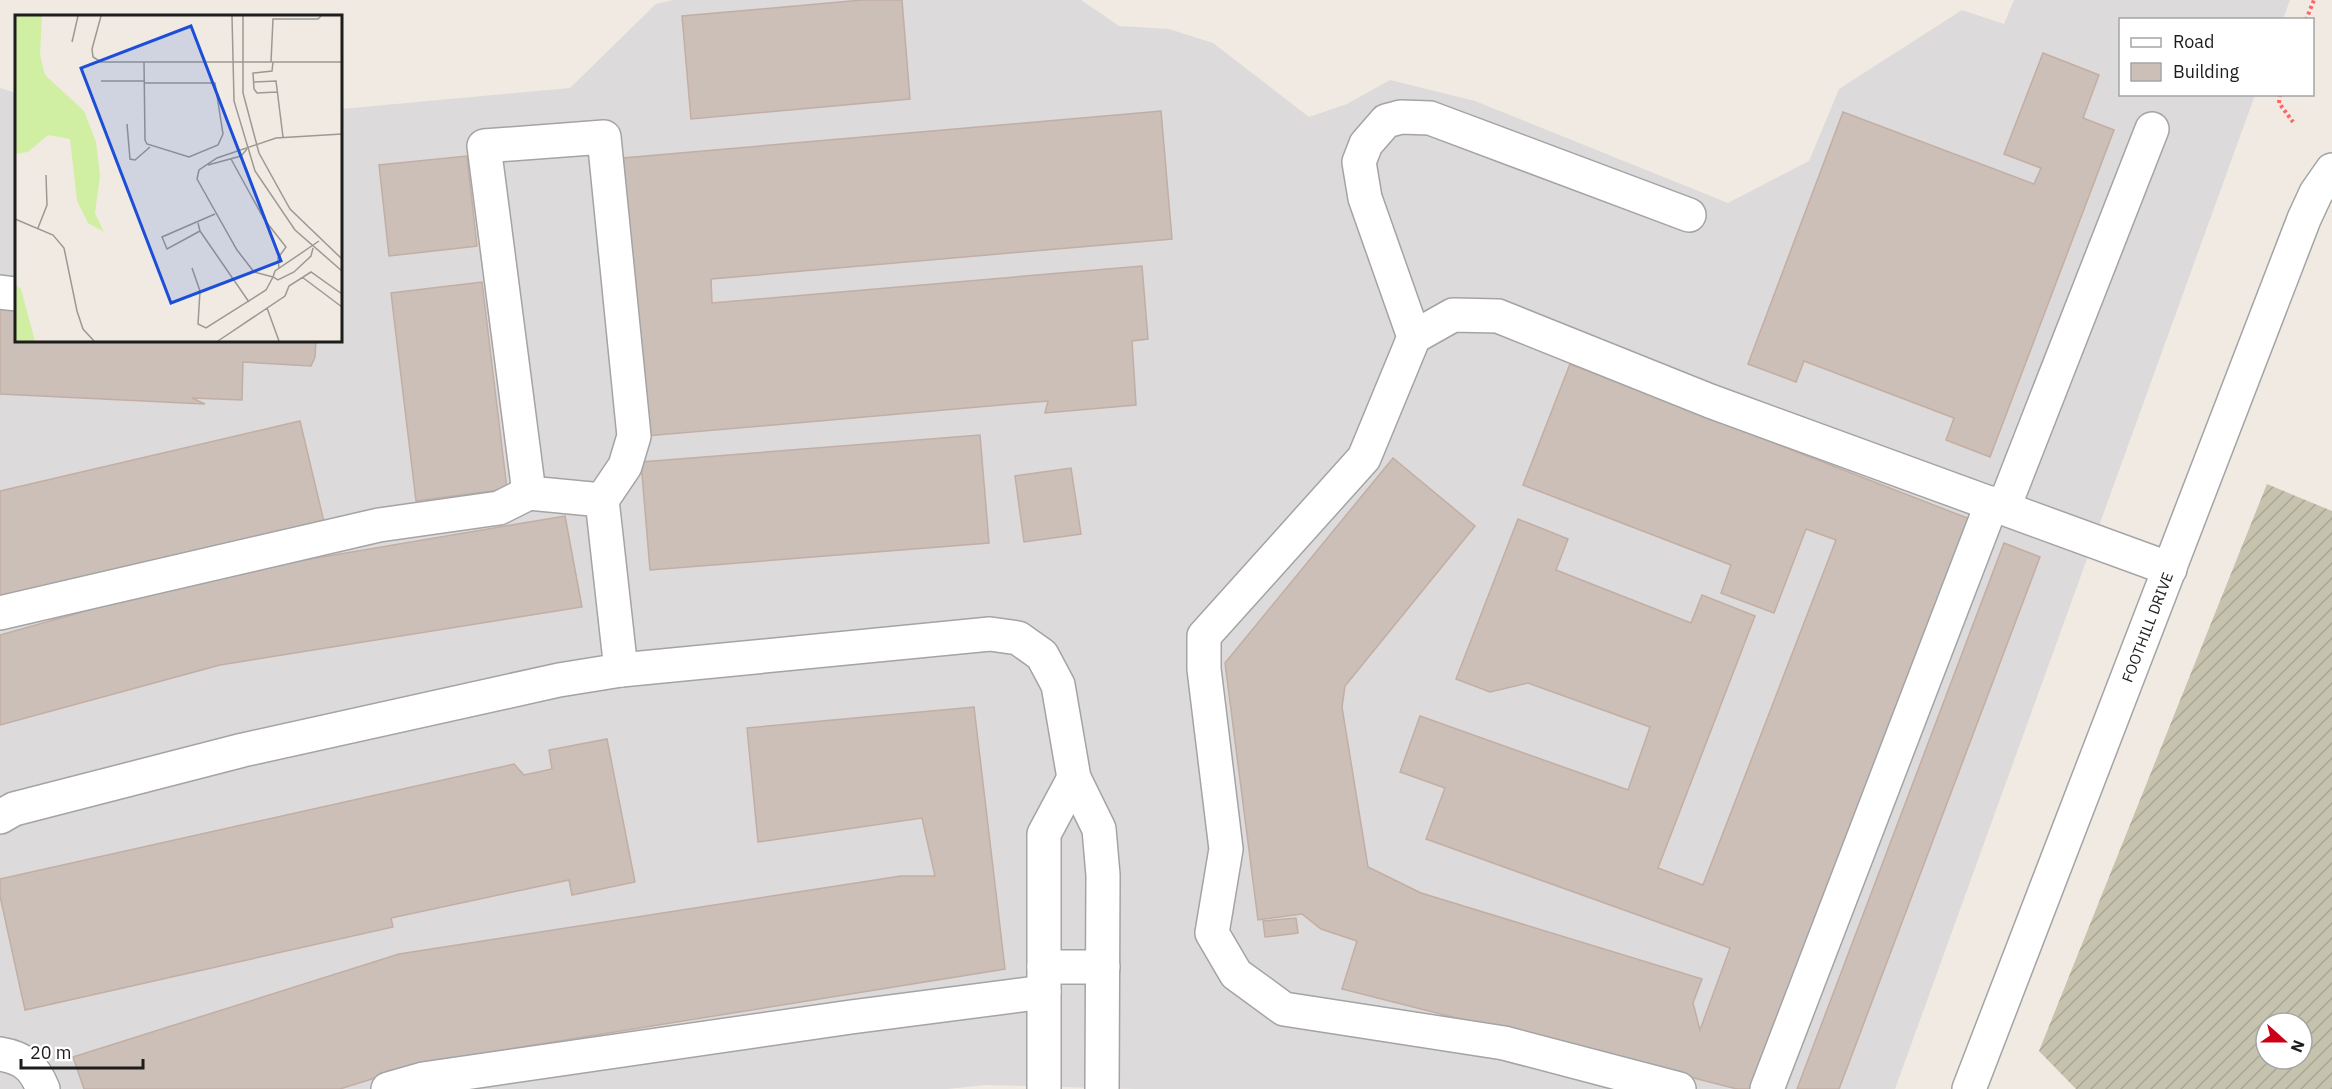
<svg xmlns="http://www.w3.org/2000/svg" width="2332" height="1089" font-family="'IBM Plex Sans',sans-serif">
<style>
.residential{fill:#dcdada}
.construction{fill:url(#construction-furrows);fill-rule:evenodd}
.building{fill:#ccbfb8;stroke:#c2aea3;stroke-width:1.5}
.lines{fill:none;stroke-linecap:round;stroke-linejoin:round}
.minor-casing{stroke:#a4a4a4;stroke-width:36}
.path{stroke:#ff6466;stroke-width:4;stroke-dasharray:3 3;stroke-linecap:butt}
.minor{stroke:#fff;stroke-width:33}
.labels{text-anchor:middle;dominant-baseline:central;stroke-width:4.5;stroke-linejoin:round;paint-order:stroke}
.street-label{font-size:15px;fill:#1d1d1d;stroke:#fff}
.inset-road{fill:none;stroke:#9c9893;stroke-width:1.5}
.view{fill:#1d4ed8;fill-opacity:0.15;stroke:#1d4ed8;stroke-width:3}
.inset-edge{fill:none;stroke:#1d1d1d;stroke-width:3}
</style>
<defs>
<pattern id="construction-furrows" width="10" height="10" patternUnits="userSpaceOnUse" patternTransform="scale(1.5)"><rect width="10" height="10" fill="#c5c2ad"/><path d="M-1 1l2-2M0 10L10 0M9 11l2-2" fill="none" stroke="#a9a694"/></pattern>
</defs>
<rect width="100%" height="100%" fill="#f0eae2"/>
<!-- residential -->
<path class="residential" d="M673 0H1081L1119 26 1169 29 1213 43 1309 117 1347 104 1390 80 1475 101 1728 203 1809 161 1839 89 1962 10 2004 24 2014 0H2290L2283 19 2120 20V94L2255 95 1895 1089H1136L985 1085 947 1089H0V88L16 93V340H340L341 109 570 88 656 4Z"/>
<!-- construction -->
<path class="construction" d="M2267 484 2332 511V1089H2076L2039 1051ZM2266 1023H2302V1059H2266Z"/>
<!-- building -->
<g class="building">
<path d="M862 0H902L910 99 691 119 682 16Z"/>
<path d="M2043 53 2099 75 2083 118 2114 130 1990 457 1946 440 1954 418 1804 361 1796 382 1748 364 1843 112 2034 184 2041 168 2004 154Z"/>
<path d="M1161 111 1172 239 711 279 712 303 1142 266 1148 339 1132 341 1136 405 1045 413 1048 401 646 436 623 158Z"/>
<path d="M467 156 477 246 389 256 379 165Z"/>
<path d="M482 282 507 489 416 501 391 293Z"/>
<path d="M0 301 16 302V340H316L315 357 311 366 243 362 242 400 192 398 205 404 0 394Z"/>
<path d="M1570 364 1975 521 1752 1089H1737L1342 989 1357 941 1321 929 1302 914 1258 920 1225 663 1393 458 1475 526 1345 686 1342 707 1368 867 1421 893 1702 979 1693 1003 1700 1030 1730 948 1426 839 1445 788 1400 772 1420 716 1628 790 1650 727 1528 683 1490 692 1456 679 1518 519 1568 539 1556 570 1691 623 1702 595 1755 616 1658 868 1703 885 1836 540 1806 529 1774 613 1721 593 1731 565 1523 485Z"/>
<path d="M300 421 324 522 0 598V491Z"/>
<path d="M980 435 989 543 650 570 641 462Z"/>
<path d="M1071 468 1081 534 1024 542 1015 476Z"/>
<path d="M565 516 582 607 220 665 0 725V635L210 576Z"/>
<path d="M2004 543 2040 557 1839 1089H1797Z"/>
<path d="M974 707 1005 969 423 1063 340 1089H84L73 1057 399 954 901 876H935L922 818 758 842 747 728Z"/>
<path d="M607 739 635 882 572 895 569 880 391 918 393 927 25 1010 0 896V879L514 764 524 775 552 769 549 750Z"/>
<path d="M1296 918 1298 933 1265 937 1263 921Z"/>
</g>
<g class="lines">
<defs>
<g id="minor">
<path d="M0 292 16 294"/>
<path d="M1414 337 1365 198 1359 162 1366 144 1386 121 1401 117 1430 118 1689 215"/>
<path d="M602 500 529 493 484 146 604 137 634 436 625 466 602 500 621 670"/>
<path d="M2004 507 2152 129"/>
<path d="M0 613 379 525 499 508 529 493"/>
<path d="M0 817 14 809 243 750 559 680 621 670 990 634 1018 638 1042 655 1058 685 1074 778 1099 829 1103 875 1102 1089"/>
<path d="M1044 967H1103"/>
<path d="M0 1054C24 1058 34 1067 43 1089"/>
<path d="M388 1089 423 1079 851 1017 1044 992"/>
<path d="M1044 1089V834L1074 778"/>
<path d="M1679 1089 1504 1043 1284 1009 1236 974 1212 933 1226 849 1204 669V636L1364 458 1414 337 1453 315 1498 316 1710 401 2170 569"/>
<path d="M1767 1089 1992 503"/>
<path id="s1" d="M1969 1089 2304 219 2316 193 2332 170"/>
</g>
</defs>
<!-- minor casing -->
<use href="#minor" class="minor-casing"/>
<!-- path -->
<g class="path">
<path d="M2306 20 2314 0"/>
<path d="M2280 94 2279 103 2293 122"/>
</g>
<!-- minor -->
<use href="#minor" class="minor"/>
</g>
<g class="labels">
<!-- street labels -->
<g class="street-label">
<text stroke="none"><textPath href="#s1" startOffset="495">FOOTHILL DRIVE</textPath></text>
</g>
</g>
<!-- overview -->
<g transform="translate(15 15)">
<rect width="327" height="327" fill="#f0eae2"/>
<path d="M0 1H27L25 40 30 60 69 96 81 127 85 161 80 198 89 217 73 208 62 186 55 124 33 120 13 137 0 139ZM0 269 6 274 20 326H0Z" fill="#d1efa3"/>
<path class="inset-road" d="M86 1 77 34 78 42 86 47H327M217 1 219 86 240 156 280 215 327 256M228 1V78L244 138 275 194 327 244M57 27 63 1M129 47 130 125 132 129 174 142 203 130 208 119 200 68H130M256 47 258 4H303L306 1M258 47 257 56 238 58 239 74 242 78 262 77M86 66H130M239 67 261 66 268 122M112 109 115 144 120 145 135 132M216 144 249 204 271 232 263 243 264 254M193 150 226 141 232 134M0 204 38 220 49 233 62 296 68 314 79 326M183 208 185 216 152 234 147 222 200 199M23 213 32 190 31 160M185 216 234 287M298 233 296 241 279 257 263 265 258 262 260 256 304 226M177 253 185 276 183 309 191 313 251 275 258 262 239 257 222 235 182 164 184 155 202 143 261 123 327 119M287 262 327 292M252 293 264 326M203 326 270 281 274 271 296 257 327 279"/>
<path class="view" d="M176 11 266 246 156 288 66 53Z"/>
<rect width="327" height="327" class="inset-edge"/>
</g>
<!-- legend -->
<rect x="2119" y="18" width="195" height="78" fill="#ffffff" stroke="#a5a5a5" stroke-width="1.5"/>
<rect x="2131" y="38" width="30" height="9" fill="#ffffff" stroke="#a5a5a5" stroke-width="1.5"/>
<text x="2173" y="48" font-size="18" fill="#1d1d1d">Road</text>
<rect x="2131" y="63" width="30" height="18" fill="#ccbfb8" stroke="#a5a5a5" stroke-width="1.5"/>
<text x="2173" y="78" font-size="18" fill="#1d1d1d">Building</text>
<!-- north arrow -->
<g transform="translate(2284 1041) rotate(111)"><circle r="28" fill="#ffffff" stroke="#a5a5a5" stroke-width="1.5"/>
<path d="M0-4.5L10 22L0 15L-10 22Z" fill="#cb0017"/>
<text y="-9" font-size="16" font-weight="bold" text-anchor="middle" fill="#1d1d1d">N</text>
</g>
<!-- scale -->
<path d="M21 1059v9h122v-9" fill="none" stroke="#1d1d1d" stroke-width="3"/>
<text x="30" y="1059" font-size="18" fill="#1d1d1d" stroke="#ffffff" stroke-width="4.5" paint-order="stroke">20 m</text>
</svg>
